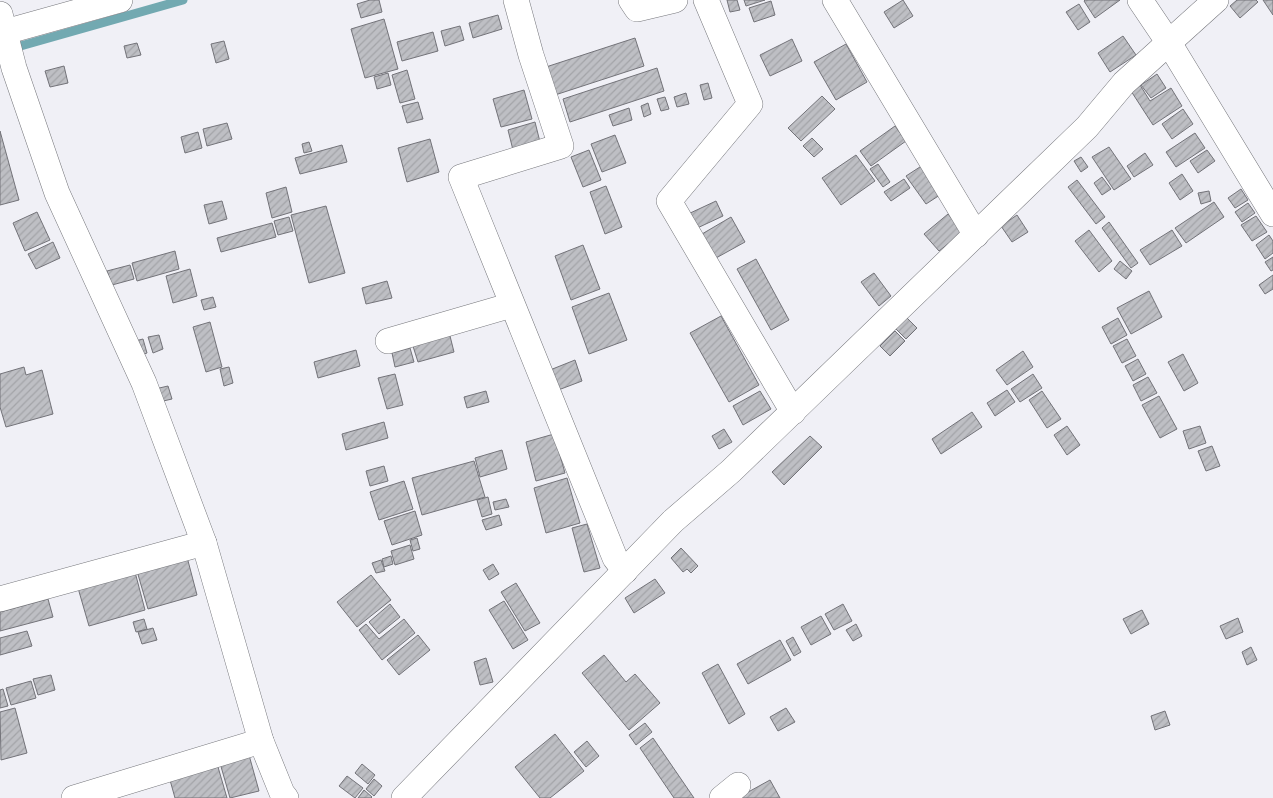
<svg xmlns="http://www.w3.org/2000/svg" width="1273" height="798" font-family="'Open Sans',sans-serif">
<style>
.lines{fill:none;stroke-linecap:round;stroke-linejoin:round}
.stream{stroke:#72a9b1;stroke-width:9}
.building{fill:url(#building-hatch);stroke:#737379}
.street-casing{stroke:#76777c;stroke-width:26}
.street{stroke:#fff;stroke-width:25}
</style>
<defs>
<pattern id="building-hatch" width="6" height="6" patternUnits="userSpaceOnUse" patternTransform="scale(1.25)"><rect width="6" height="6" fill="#bebfc4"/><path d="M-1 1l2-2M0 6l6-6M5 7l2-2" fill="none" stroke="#a3a4a8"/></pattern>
</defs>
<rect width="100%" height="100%" fill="#f0f0f6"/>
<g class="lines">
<!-- stream -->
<path class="stream" d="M10 49 183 0"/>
</g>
<!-- building -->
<g class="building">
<path d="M370 0H379L382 12 361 18 357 4Z"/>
<path d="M727 0H737L740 10 730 12Z"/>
<path d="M744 0H765L746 6Z"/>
<path d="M903 0 913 16 894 28 884 12Z"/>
<path d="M1120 0 1095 18 1084 1 1085 0Z"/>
<path d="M1237 0H1256L1258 2 1240 18 1230 6Z"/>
<path d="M1263 0H1273V15Z"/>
<path d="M771 1 775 15 754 22 749 8Z"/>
<path d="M1079 4 1090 22 1078 30 1066 12Z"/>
<path d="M498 15 502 29 473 38 469 23Z"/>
<path d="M384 19 398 69 365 78 351 29Z"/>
<path d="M460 26 464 40 445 46 441 31Z"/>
<path d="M433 32 438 51 402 61 397 42Z"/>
<path d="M1123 36 1136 55 1110 72 1098 53Z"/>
<path d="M635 38 644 66 555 95 546 67Z"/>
<path d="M792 39 802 61 770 76 760 55Z"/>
<path d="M224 41 229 59 216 63 211 44Z"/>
<path d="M137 43 141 55 127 58 124 46Z"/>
<path d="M846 44 867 82 836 100 814 62Z"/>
<path d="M64 66 68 83 50 87 45 71Z"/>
<path d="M657 68 664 91 570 122 563 99Z"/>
<path d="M407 70 415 99 400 103 392 75Z"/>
<path d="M388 73 391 85 377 89 374 77Z"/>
<path d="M1157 74 1166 88 1151 98 1141 85Z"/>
<path d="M708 83 712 98 704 100 700 85Z"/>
<path d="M1140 85 1150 101 1171 88 1182 106 1153 125 1131 91Z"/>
<path d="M524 90 532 119 501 127 493 99Z"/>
<path d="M686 93 689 104 677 107 674 97Z"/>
<path d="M822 96 835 109 801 141 788 128Z"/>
<path d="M665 97 669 109 661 111 657 99Z"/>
<path d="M418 102 423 119 407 123 402 106Z"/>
<path d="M648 103 651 114 644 117 641 106Z"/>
<path d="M629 108 632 120 613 126 609 115Z"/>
<path d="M1183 109 1193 124 1172 139 1162 124Z"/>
<path d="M535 122 540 142 513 150 508 130Z"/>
<path d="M227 123 232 139 207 146 203 129Z"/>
<path d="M895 126 906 141 871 166 860 151Z"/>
<path d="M0 131 19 200 0 205Z"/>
<path d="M198 132 202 148 185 153 181 137Z"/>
<path d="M1195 133 1205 148 1176 167 1166 152Z"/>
<path d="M615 135 626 163 602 172 591 144Z"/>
<path d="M812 138 823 149 814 157 803 146Z"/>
<path d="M430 139 439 172 407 182 398 148Z"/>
<path d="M309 142 312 151 304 153 302 144Z"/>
<path d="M342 145 347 162 300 174 295 158Z"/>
<path d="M1109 147 1131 179 1114 190 1092 157Z"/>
<path d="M589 150 601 180 583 187 571 157Z"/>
<path d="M1207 150 1215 161 1198 173 1190 161Z"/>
<path d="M1145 153 1153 165 1134 177 1127 166Z"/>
<path d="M856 155 875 181 841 205 822 178Z"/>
<path d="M1081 157 1088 167 1081 172 1074 161Z"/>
<path d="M878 164 890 182 883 187 870 169Z"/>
<path d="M923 165 943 193 926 204 906 176Z"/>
<path d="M1182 174 1193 191 1180 200 1169 183Z"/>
<path d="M1102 177 1111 189 1102 195 1094 183Z"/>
<path d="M904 179 910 188 891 201 884 192Z"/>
<path d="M1077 180 1105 217 1096 224 1068 187Z"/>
<path d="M606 186 622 227 605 234 590 192Z"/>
<path d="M286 187 292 212 272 218 266 193Z"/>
<path d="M1241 189 1248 200 1235 208 1228 198Z"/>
<path d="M1209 191 1211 201 1201 204 1198 193Z"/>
<path d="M222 201 227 219 209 224 204 205Z"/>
<path d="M716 201 723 216 693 230 686 215Z"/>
<path d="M1214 202 1224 217 1186 243 1175 228Z"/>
<path d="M1248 203 1255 213 1242 222 1235 212Z"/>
<path d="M326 206 345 273 309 283 291 215Z"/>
<path d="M37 212 50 240 25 251 13 223Z"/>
<path d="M948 214 963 232 939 251 924 234Z"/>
<path d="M1017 215 1028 232 1012 242 1001 226Z"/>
<path d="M1256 216 1267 232 1252 241 1241 225Z"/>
<path d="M289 217 293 231 278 235 274 221Z"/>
<path d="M731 217 745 242 716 258 702 234Z"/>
<path d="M1109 222 1138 263 1131 268 1102 228Z"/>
<path d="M272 223 276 237 221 252 217 238Z"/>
<path d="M1089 230 1112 261 1099 272 1075 241Z"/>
<path d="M1172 230 1182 246 1150 265 1140 250Z"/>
<path d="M1269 235 1273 241V253L1265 259 1256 245Z"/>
<path d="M53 242 60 258 36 269 28 254Z"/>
<path d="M583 245 600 289 571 300 555 256Z"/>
<path d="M175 251 179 269 137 281 132 263Z"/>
<path d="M1273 257V270L1271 271 1265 262Z"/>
<path d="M756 259 789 320 771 330 737 269Z"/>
<path d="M1120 261 1132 271 1126 279 1114 269Z"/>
<path d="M130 265 134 279 112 285 107 271Z"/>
<path d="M190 269 197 296 173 303 166 276Z"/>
<path d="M874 273 891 296 879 306 861 282Z"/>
<path d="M1273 275V289L1265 294 1259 285Z"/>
<path d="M387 281 392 298 366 304 362 288Z"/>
<path d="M1149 291 1162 317 1131 334 1117 308Z"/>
<path d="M609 293 627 340 589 354 572 307Z"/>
<path d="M213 297 216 307 204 310 201 300Z"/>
<path d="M721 316 759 385 729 402 690 333Z"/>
<path d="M906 317 917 328 906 339 895 328Z"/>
<path d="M1118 318 1127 335 1111 344 1102 327Z"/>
<path d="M210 322 222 367 206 372 193 327Z"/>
<path d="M895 331 905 341 890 356 880 346Z"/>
<path d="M449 332 454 352 418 362 412 343Z"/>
<path d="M159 335 163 349 153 353 148 337Z"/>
<path d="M143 339 147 353 139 356 135 341Z"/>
<path d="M1127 339 1136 356 1122 363 1113 346Z"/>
<path d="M410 348 414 362 395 367 392 353Z"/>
<path d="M356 350 360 366 318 378 314 362Z"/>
<path d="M1023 351 1033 367 1007 385 996 370Z"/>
<path d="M1183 354 1198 383 1184 391 1168 362Z"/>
<path d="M1138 359 1146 374 1133 381 1125 366Z"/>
<path d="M575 360 582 381 553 392 545 372Z"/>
<path d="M24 367 26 375 42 370 53 414 6 427 0 407V374Z"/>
<path d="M229 367 233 383 224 386 220 369Z"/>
<path d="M395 374 403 405 387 409 378 378Z"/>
<path d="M1033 374 1042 388 1020 402 1011 389Z"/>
<path d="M1148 377 1157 393 1141 401 1133 385Z"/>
<path d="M168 386 172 399 159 402 155 389Z"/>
<path d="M1007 390 1015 402 995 416 987 403Z"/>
<path d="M486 391 489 402 467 408 464 397Z"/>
<path d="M760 391 771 409 743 425 733 406Z"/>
<path d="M1042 391 1061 419 1047 428 1029 400Z"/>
<path d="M1159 396 1177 429 1160 438 1142 405Z"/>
<path d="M972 412 982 427 941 454 932 439Z"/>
<path d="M384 422 388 438 346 450 342 434Z"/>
<path d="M1067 426 1080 445 1067 455 1054 435Z"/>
<path d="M1200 426 1206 443 1189 449 1183 431Z"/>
<path d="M724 429 732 442 719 449 712 436Z"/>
<path d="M554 434 565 473 536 481 526 442Z"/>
<path d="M810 436 822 447 784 485 772 472Z"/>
<path d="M1212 446 1220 466 1206 471 1198 451Z"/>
<path d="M502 450 507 469 480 477 475 458Z"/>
<path d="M474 461 485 497 422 515 412 478Z"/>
<path d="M384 466 388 481 370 486 366 471Z"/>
<path d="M567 478 580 523 546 533 534 488Z"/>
<path d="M404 481 413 509 379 520 370 492Z"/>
<path d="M488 497 492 514 482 517 477 500Z"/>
<path d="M506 499 509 507 495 510 493 502Z"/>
<path d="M415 511 422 535 392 545 384 521Z"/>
<path d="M499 515 502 525 486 530 482 520Z"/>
<path d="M587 524 600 568 584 572 572 528Z"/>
<path d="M417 538 420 549 413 551 410 540Z"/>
<path d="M410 545 414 559 395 565 391 551Z"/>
<path d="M681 548 698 566 691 573 687 569 683 572 671 558Z"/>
<path d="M391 556 393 564 384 567 382 559Z"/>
<path d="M187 557 197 595 148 609 137 571Z"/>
<path d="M381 560 385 571 376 573 372 563Z"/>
<path d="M493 564 499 574 489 580 483 570Z"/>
<path d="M135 572 145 610 89 626 78 588Z"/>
<path d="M371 575 391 600 357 627 337 602Z"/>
<path d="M655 579 665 593 634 613 625 598Z"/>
<path d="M516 583 540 623 525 631 501 592Z"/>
<path d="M48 599 53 617 0 631V612Z"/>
<path d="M504 601 528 640 513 649 489 610Z"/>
<path d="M390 604 400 617 379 634 369 622Z"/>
<path d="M843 604 852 621 834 630 825 614Z"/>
<path d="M1142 610 1149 624 1131 634 1123 619Z"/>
<path d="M821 616 831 634 811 645 801 627Z"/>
<path d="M1238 618 1243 632 1226 639 1220 626Z"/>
<path d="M144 619 147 629 136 632 133 622Z"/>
<path d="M404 619 415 633 382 660 359 630 366 624 379 639Z"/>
<path d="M856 624 862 636 853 641 846 630Z"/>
<path d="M153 628 157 640 142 644 138 632Z"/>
<path d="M27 631 32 646 0 655V638Z"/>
<path d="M418 635 430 650 399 675 387 660Z"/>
<path d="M793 637 801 652 794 656 786 641Z"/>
<path d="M780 640 791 660 748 684 737 664Z"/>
<path d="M1251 647 1257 660 1247 665 1242 652Z"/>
<path d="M604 655 626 682 635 674 660 703 629 730 582 673Z"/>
<path d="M486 658 493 682 480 685 474 662Z"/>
<path d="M718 664 745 714 729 724 702 673Z"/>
<path d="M51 675 55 690 38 695 33 679Z"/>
<path d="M31 681 36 698 11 705 6 688Z"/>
<path d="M3 689 8 706 0 708V690Z"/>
<path d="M15 708 27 753 1 760 0 712Z"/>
<path d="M786 708 795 722 778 731 770 717Z"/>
<path d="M1165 711 1170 725 1155 730 1151 716Z"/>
<path d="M645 723 652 732 636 745 629 735Z"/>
<path d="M555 734 584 771 550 798H540L515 767Z"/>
<path d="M653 738 694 798H674L640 748Z"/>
<path d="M587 741 599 756 586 767 574 752Z"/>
<path d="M249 755 259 791 230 798 220 763Z"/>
<path d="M362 764 375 775 368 784 355 773Z"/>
<path d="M218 767 227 798H175L170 780Z"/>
<path d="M347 776 363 788 355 798 339 786Z"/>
<path d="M374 779 382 786 374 796 366 789Z"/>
<path d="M770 780 780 798H742L741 796Z"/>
<path d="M364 790 372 797 371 798H358Z"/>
</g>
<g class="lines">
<defs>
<g id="street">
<path d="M516 0 531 55 561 146 461 177 615 558 625 571"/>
<path d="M631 0 637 9 675 0"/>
<path d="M706 0 750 104 669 201 793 412"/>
<path d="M835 0 976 235"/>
<path d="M1140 0 1169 43 1273 214"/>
<path d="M0 14 14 68 57 193 144 383 204 543 261 741 282 793 286 798"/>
<path d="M5 32 120 0"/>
<path d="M388 341 512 305"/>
<path d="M0 599 204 543"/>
<path d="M74 798 261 741"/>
<path d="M404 798 673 521 731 471 1087 127 1124 83 1216 0"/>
<path d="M722 798 738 785"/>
</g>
</defs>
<!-- street casing -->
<use href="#street" class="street-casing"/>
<!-- street -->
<use href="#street" class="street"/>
</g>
</svg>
